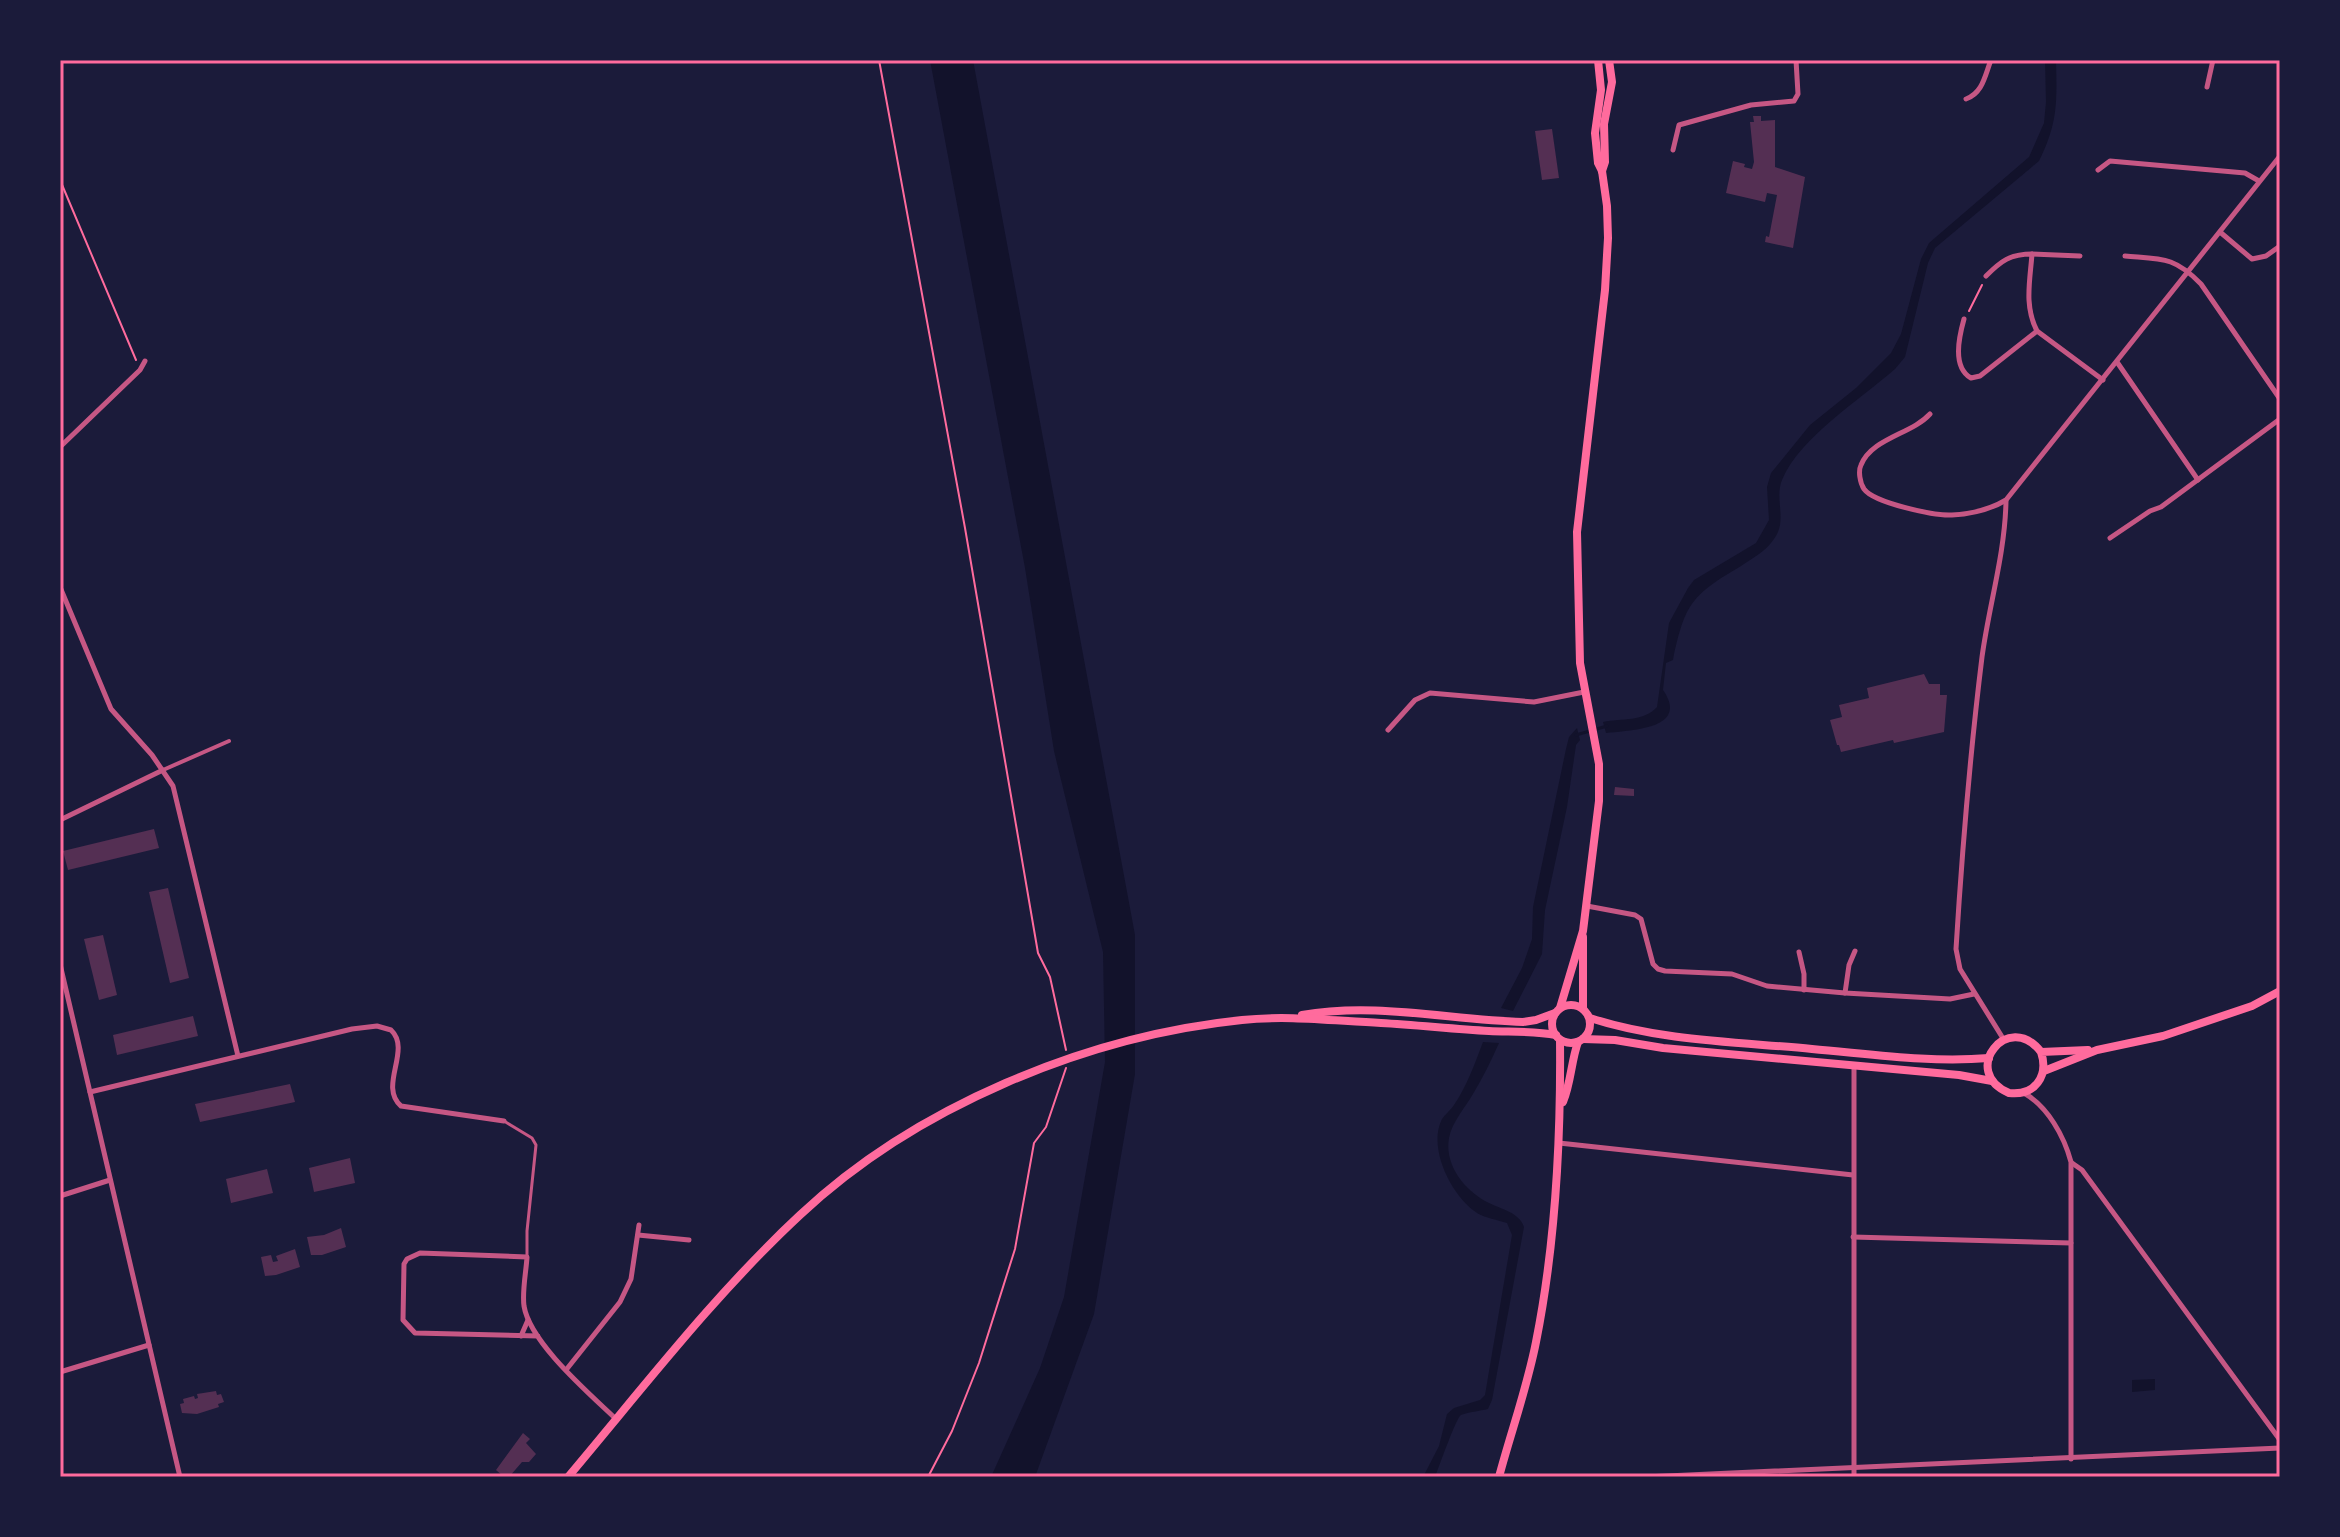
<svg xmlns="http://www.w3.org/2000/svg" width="2340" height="1537" font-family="'Zilla Slab',serif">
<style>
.water{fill:#12122b}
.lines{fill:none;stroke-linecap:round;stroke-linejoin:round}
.stream{stroke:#12122b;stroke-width:3}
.building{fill:#542f53}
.path{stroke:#ff6b9d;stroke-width:2}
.service{stroke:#c65784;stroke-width:3}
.pedestrian{stroke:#c65784;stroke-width:4}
.minor{stroke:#c65784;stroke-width:5}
.secondary{stroke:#ff6b9d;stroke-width:8}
.neatline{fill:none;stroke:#ff6b9d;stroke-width:3}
</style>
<rect width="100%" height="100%" fill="#1b1b3a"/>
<!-- water -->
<g class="water">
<path d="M930 60H973L1135 935V1074L1094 1314 1035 1477H991L1040 1368 1064 1297 1105 1062 1103 952 1054 751 1025 568Z"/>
<path d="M2045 60H2056C2057 102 2058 123 2039 161L1935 248 1928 263 1905 357 1895 369C1861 399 1800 437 1782 480 1774 500 1788 520 1774 539 1766 551 1753 558 1741 566 1692 595 1685 603 1673 660L1666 663 1663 690C1690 729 1632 730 1606 733L1603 722C1622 718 1644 722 1657 707L1669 623 1688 588 1694 580 1756 543 1769 520 1767 487 1771 473 1810 425 1856 388 1891 353 1901 334 1921 259 1929 243 2029 157 2044 123 2046 102Z"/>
<path d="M1577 728 1580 740 1576 745 1567 807 1545 910 1542 954 1513 1011 1501 1008 1522 968 1532 939 1533 907 1566 749 1569 737Z"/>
<path d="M1483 1042 1499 1043C1491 1061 1483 1077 1473 1094 1465 1108 1452 1122 1449 1138 1444 1166 1466 1192 1489 1203 1501 1209 1520 1213 1524 1227L1492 1400 1488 1409C1480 1411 1469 1412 1461 1415 1456 1418 1439 1467 1435 1477H1423L1439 1446 1447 1414 1454 1408 1480 1400 1485 1395 1512 1235 1507 1223C1498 1220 1485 1218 1477 1213 1452 1197 1427 1148 1442 1119 1445 1114 1451 1110 1454 1105 1467 1086 1475 1063 1483 1042Z"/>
<path d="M2155 1379V1390L2132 1392V1380Z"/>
</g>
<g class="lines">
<!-- stream -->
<path class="stream" d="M1576 735 1607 726"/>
</g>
<!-- building -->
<g class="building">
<path d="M1753 116H1761V121L1775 120V167L1805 177 1793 248 1765 242 1766 236 1769 237 1777 195 1767 193 1765 202 1726 193 1733 161 1745 164 1744 167 1752 169 1754 162 1750 122H1754Z"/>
<path d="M1552 129 1559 178 1542 180 1535 131Z"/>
<path d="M1924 674 1929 684H1940V695H1947L1944 732 1894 743 1893 740 1841 752 1839 745H1837L1830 720 1842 717 1839 705 1869 698 1867 688Z"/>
<path d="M1615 787 1634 789V796L1614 795Z"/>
<path d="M154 829 159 848 68 870 63 851Z"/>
<path d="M168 888 189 978 170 983 149 892Z"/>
<path d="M103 935 117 995 99 1000 84 939Z"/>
<path d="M193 1016 198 1036 117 1055 113 1035Z"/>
<path d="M290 1084 295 1102 200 1122 195 1104Z"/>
<path d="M350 1158 355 1183 314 1192 309 1168Z"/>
<path d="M267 1169 273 1193 231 1203 226 1179Z"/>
<path d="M341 1228 346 1247 322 1255H311L307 1237 324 1235Z"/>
<path d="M295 1249 300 1267 276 1275 265 1276 261 1257 271 1255 273 1262 278 1261 276 1256Z"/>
<path d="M216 1391 217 1395 221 1394 224 1402 218 1404 219 1407 197 1414 182 1413 180 1404 184 1403 183 1399 194 1396 195 1399 198 1398 197 1394Z"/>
<path d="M523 1433 530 1439 526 1443 536 1454 529 1462H522L509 1477H504L496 1470Z"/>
</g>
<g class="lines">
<!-- path -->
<g class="path">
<path d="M879 60 965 528 1038 953 1050 977 1066 1050"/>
<path d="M60 180 136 360"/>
<path d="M1969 311 1982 285"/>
<path d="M928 1477 952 1431 979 1363 1015 1249 1034 1143 1046 1127 1066 1068"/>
</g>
<!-- service -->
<path class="service" d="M504 1121 532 1138 536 1145 527 1231V1256"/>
<!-- pedestrian -->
<path class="pedestrian" d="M163 770 229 741"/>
<!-- minor -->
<g class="minor">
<path d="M2207 87 2213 60"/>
<path d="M1966 99C1983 93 1985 75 1991 60"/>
<path d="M1673 150 1679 125 1751 105 1794 101 1798 94 1796 60"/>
<path d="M2098 170 2110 161 2245 173 2259 181"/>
<path d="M2220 232 2252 259 2266 256 2280 246"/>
<path d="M2032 254 2080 256"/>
<path d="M2125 256C2161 259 2174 256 2201 284L2280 399"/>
<path d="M1964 319C1959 337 1952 367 1971 378L1980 376 2037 331C2024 306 2030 281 2032 254 2010 254 2001 261 1986 276"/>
<path d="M2037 331 2103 380"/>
<path d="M2117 362 2198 480"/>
<path d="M1930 414C1912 434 1872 438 1861 465 1858 471 1860 483 1864 489 1874 503 1935 516 1952 515 1970 514 1991 509 2006 500L2280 156"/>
<path d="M60 447 140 370 145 361"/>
<path d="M2110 538 2150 511 2161 507 2280 419"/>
<path d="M60 587 111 709 152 755 173 786 238 1056"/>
<path d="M1388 730 1415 700 1430 693 1534 702 1584 692"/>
<path d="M60 820 163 770"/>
<path d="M1587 906 1635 915 1641 919 1653 964 1658 969 1665 971 1732 974 1767 986 1845 993 1950 999 1974 994"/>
<path d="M1799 952 1804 974V990"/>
<path d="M60 964 180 1477"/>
<path d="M1845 993 1849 965 1855 951"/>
<path d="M2004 1040 1960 969 1956 949C1962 852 1970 754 1982 657 1989 605 2005 554 2006 501"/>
<path d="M90 1092 352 1029 377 1026 391 1030C412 1050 378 1086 401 1106L504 1121"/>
<path d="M2024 1093C2048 1107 2064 1136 2071 1162V1459"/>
<path d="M1559 1143 1853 1175"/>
<path d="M2072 1163 2082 1170 2280 1440"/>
<path d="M60 1196 110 1180"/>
<path d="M638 1235 689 1240"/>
<path d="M1853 1237 2071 1243"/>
<path d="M521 1336 528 1320"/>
<path d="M538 1336 415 1333 403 1320 404 1264 407 1259 420 1253 527 1257C526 1273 522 1291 524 1306 530 1343 590 1394 617 1420"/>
<path d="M566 1370 620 1302 631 1279 639 1225"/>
<path d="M60 1372 149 1345"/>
<path d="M1645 1477 2280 1448"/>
<path d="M1854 1477V1066"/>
</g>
<!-- secondary -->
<g class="secondary">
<path d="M1602 171 1605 162 1604 124 1612 82 1609 60"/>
<circle cx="1571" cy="1024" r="19"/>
<path d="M1560 1008 1583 931 1599 801V764L1580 663 1577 532 1605 290 1608 238 1607 206 1602 171 1598 163 1595 133 1601 90 1598 60"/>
<path d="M1583 1008V937"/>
<path d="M1302 1015C1376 1002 1450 1020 1523 1022L1536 1020 1555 1013"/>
<path d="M1590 1018C1660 1041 1739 1042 1812 1049 1871 1054 1930 1063 1989 1058"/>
<path d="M1583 1039 1615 1040 1663 1048 1959 1075 1992 1081"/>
<path d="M2041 1052C2049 1076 2035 1096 2009 1093 1959 1072 2008 1009 2041 1052L2088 1050"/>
<path d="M2044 1071 2097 1050 2163 1036 2252 1006 2280 991"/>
<path d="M1563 1102C1571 1083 1571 1062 1578 1042"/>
<path d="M568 1477C643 1388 715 1294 800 1215 915 1107 1086 1036 1242 1020 1288 1015 1335 1021 1381 1023 1417 1025 1453 1029 1489 1031 1511 1032 1534 1031 1556 1035"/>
<path d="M1499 1477C1511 1432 1527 1388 1536 1342 1556 1242 1561 1141 1560 1040"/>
</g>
</g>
<!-- border -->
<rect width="2340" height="1537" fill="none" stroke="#1b1b3a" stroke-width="124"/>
<rect x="62" y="62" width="2216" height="1413" class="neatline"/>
</svg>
